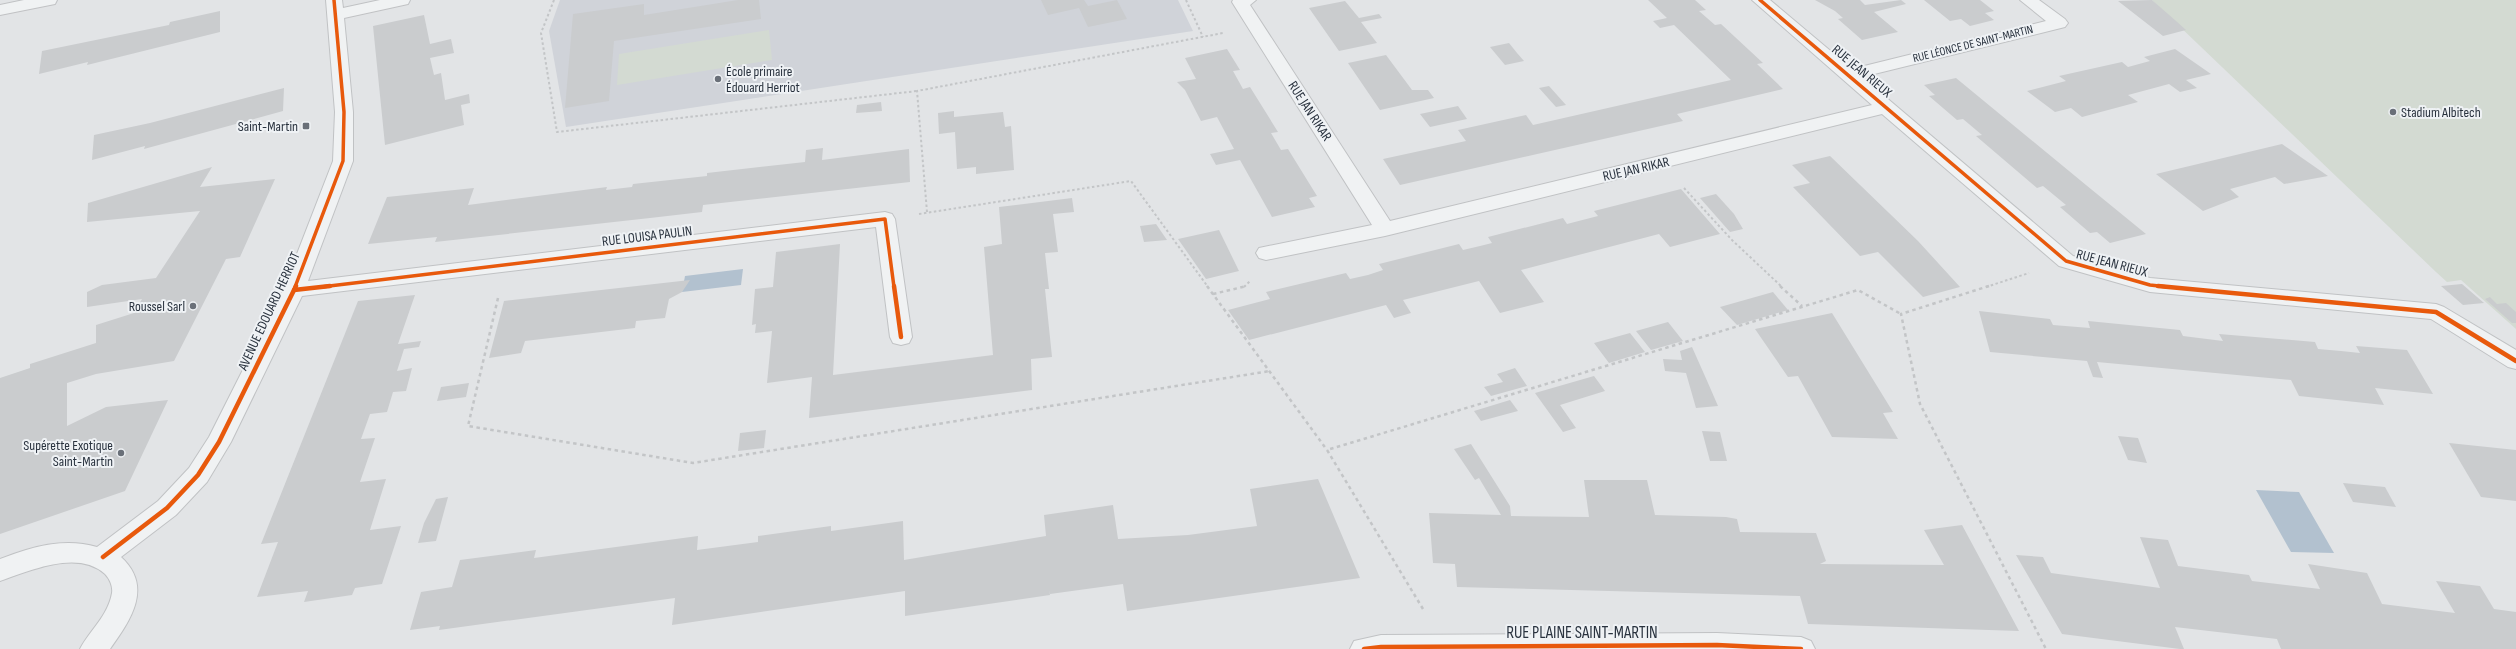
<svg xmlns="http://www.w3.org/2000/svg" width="2516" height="649" font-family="'Sofia Sans Condensed',sans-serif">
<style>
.built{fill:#d0d3d9}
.green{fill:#d3dad2}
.water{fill:#b2c1cf}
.building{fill:#caccce}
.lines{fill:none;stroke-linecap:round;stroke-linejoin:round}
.minor-casing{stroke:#c0c2c4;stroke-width:2}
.path-far1{stroke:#c3c5c7;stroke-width:2;stroke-dasharray:2.5 2.5;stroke-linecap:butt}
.path{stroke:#c3c5c7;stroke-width:2.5;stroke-dasharray:3.5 3.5;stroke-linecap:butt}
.minor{fill:#f0f2f3;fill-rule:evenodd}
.cycleway-far1-casing{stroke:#eff2f5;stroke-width:5.5}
.cycleway-casing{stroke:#eff2f5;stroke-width:7}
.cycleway-far1{stroke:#e8590c;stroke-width:3.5}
.cycleway{stroke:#e8590c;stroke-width:4.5}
.poi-dot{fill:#6a7079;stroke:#eff2f5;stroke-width:1.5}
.labels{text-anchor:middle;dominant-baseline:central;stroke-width:4;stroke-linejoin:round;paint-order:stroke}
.far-street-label{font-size:12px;fill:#29323e;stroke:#eff2f5}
.poi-label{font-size:14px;fill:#29323e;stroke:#eff2f5;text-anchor:end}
.street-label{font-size:14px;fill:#29323e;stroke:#eff2f5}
.near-street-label{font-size:17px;fill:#29323e;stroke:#eff2f5}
</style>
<rect width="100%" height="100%" fill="#e2e4e6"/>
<!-- built -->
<path class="built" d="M560 0H1178L1193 31 566 127 549 31Z"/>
<!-- green -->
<g class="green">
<path d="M2152 0H2516V329L2461 280 2447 282 2436 272Z"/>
<path d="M769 30 772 60 617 85 619 54Z"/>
</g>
<!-- water -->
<g class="water">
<path d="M743 269 741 285 682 292 685 276Z"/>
<path d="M2256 490 2299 492 2334 553 2291 552Z"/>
</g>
<!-- building -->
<g class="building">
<path d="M738 0H759L761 19 614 41 609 101 565 108 573 14 644 4V15Z"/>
<path d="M1041 0H1084L1088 6 1117 0 1127 19 1088 27 1079 8 1048 15Z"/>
<path d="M1648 0H1695L1706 10 1699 11 1715 25 1721 24 1763 63 1757 64 1783 89 1677 114 1683 121 1400 185 1383 159 1466 141 1458 130 1526 115 1533 125 1731 80 1674 25 1660 28 1653 21 1667 18Z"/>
<path d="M1815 0H1860L1865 5 1901 0 1906 4 1874 12 1898 32 1862 40 1838 19 1843 18 1835 11Z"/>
<path d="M1924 0H1980L1994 11 1985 13 1994 20 1970 26 1961 19 1950 21Z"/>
<path d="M2152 0 2176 21 2186 30 2163 36 2118 1Z"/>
<path d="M1345 1 1359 18 1379 14 1382 18 1361 22 1377 43 1339 51 1309 8Z"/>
<path d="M220 11V32L87 65 88 62 39 74 42 51 169 25 170 22Z"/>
<path d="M424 15 430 44 451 39 454 53 430 58 434 75 441 73 445 100 469 94 470 103 461 105 464 125 385 145 373 26Z"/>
<path d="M1509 43 1517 53 1524 61 1505 65 1490 47Z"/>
<path d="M1227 49 1240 70 1233 71 1243 89 1250 87 1278 132 1271 133 1281 150 1288 149 1317 196 1309 198 1315 207 1272 217 1240 160 1216 165 1210 154 1234 149 1217 117 1201 121 1185 90 1177 82 1196 79 1185 58Z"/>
<path d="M2175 49 2211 74 2186 80 2197 88 2180 92 2169 84 2128 95 2138 102 2082 117 2071 108 2055 112 2027 91 2066 81 2059 76 2122 62 2128 67 2150 61 2144 57Z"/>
<path d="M1386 55 1412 90H1428L1434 98 1380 110 1348 63Z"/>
<path d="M1956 78 2086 185 2146 234 2110 243 2097 232 2090 233 2060 207 2066 205 2043 186 2037 188 1976 136 1982 135 1963 119 1957 120 1929 96 1935 95 1924 85Z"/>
<path d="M1549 86 1566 105 1556 107 1539 88Z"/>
<path d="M284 88 283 111 144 149 145 146 92 160 94 135 150 123Z"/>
<path d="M881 102 882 111 856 113 857 105Z"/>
<path d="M1458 106 1467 119 1430 127 1420 114Z"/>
<path d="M954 111V117L1003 112 1005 127 1011 126 1014 170 976 174V167L957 169 955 132 939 134 938 113Z"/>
<path d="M2282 144 2328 176 2284 184 2275 177 2230 189 2239 197 2203 211 2156 174Z"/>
<path d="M823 148 822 160 909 149 910 182 703 205 702 212 650 218 435 242 437 237 368 244 387 197 474 188 468 205 607 187 606 190 632 187 633 184 707 176V173L805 162 806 150Z"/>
<path d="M1830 156 1918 241 1960 287 1923 297 1878 252 1860 256 1793 187 1810 183 1792 165Z"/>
<path d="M212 167 200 187 275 179 240 257 226 259 174 361 96 374 67 383V426L106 407 168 400 125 491 0 534V378L30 368V364L96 343V325L134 313 142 299 87 307V292L102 285 156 278 200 211 87 222 88 203Z"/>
<path d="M1681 189 1720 234 1670 247 1659 234 1521 270 1544 302 1500 313 1479 281 1403 300 1411 313 1394 318 1386 305 1249 340 1228 310 1270 299 1266 292 1346 273 1350 279 1368 275 1383 270 1379 264 1459 244 1463 250 1480 246 1492 243 1488 237 1563 218 1567 224 1598 216 1594 211Z"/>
<path d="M1716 194 1734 214 1743 229 1730 232 1700 198Z"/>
<path d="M1072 198 1074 212 1053 214 1058 252 1045 253 1049 289H1045L1052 357 1031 359 1032 390 809 418 812 377 767 383 772 331 755 333 756 324 752 325 755 289 773 287 776 252 840 244 833 375 993 355 984 247 1002 244 999 207Z"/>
<path d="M1156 224 1167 240 1144 242 1140 226Z"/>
<path d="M1219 230 1239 271 1206 279 1178 239Z"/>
<path d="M690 280 682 292 669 299 665 318 636 321 635 328 525 341 521 353 489 358 504 301Z"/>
<path d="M2462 284 2484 303 2463 305 2441 286Z"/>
<path d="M1773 292 1788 310 1737 325 1720 307Z"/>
<path d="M415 295 398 344 421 341 419 347 404 349 397 371 412 368 406 391 393 392 387 412 370 414 361 439 375 438 360 482 386 479 370 530 401 526 382 584 355 588 352 595 304 602 308 591 257 597 278 542 261 544 358 301Z"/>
<path d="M2490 297 2497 304 2506 303 2516 312V323H2512L2485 299Z"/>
<path d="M1979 311 2050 319 2053 325 2090 328 2088 321 2180 330 2183 336 2223 341 2219 334 2315 342 2318 349 2341 351 2360 353 2356 346 2407 350 2433 394 2375 388 2384 405 2299 396 2291 380 2097 362 2103 378 2093 377 2087 361 1990 352Z"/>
<path d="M1832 313 1893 412 1883 413 1898 439 1832 437 1798 376 1788 377 1755 329Z"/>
<path d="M1668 322 1683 341 1651 350 1636 331Z"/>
<path d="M1630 333 1645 352 1609 363 1594 343Z"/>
<path d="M1692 347 1708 383 1718 406 1696 408 1686 373 1665 371 1663 359 1682 360 1680 351Z"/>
<path d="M1515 368 1527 386 1491 396 1484 387 1503 382 1497 374Z"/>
<path d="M1594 376 1605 391 1560 405 1576 428 1563 432 1535 393Z"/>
<path d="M469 383 466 397 437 401 441 387Z"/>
<path d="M1510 400 1518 411 1481 421 1474 411Z"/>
<path d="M766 430 764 448 738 451 740 433Z"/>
<path d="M1702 431 1720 432 1727 461H1710Z"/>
<path d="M2118 436 2138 438 2147 463 2128 460Z"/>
<path d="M2449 443 2516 450V501L2481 497Z"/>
<path d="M1471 444 1510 506 1511 516 1589 517 1584 480H1647L1655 515 1726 517 1737 519 1740 532 1816 533 1826 561 1820 564 1944 565 1924 530 1962 525 2019 631 1808 624 1800 596 1457 587 1455 564 1433 563 1429 513 1501 515 1479 478 1475 480 1454 449Z"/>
<path d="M1318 479 1360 578 1127 611 1123 584 1050 594 1049 590 1050 595 905 616V591L672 625 675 598 439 630 440 626 410 630 421 592 452 587 460 560 536 550 534 558 698 536 697 550 758 542V536L831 526V531L903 521 904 560 1046 536 1044 515 1113 505 1118 539 1188 535 1257 526 1250 489Z"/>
<path d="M2343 483 2385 487 2396 507 2353 502Z"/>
<path d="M448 497 436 541 418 543 424 523 436 499Z"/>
<path d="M2140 537 2168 540 2178 566 2249 575 2252 581 2320 589 2308 564 2367 573 2382 604 2455 613 2436 581 2480 586 2494 609 2516 612V649H2281L2277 639 2175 627 2184 649H2180L2062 634 2016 555 2043 557 2051 573 2160 588Z"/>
</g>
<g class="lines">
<defs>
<g id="minor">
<path d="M24 0H57L55 4 0 15V5Z"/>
<path d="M326 0H342L343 8 380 0H410L408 4 344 18 353 112V161L308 281 885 212 892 214 895 219 912 337 909 343 901 345 893 343 890 337 876 227 302 296 231 442 207 482 176 515 121 557C154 587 130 621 110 649H80C90 630 108 616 112 593 113 587 110 579 105 574 78 549 29 571 0 581V559C31 547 64 537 97 547L158 501 189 468 209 437 283 290 333 161 335 112Z"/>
<path d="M1233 0H1256L1250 5 1390 221 1872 105 1752 0H1770L1852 69 2046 21 2020 0H2039L2065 19 2068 23 2065 27 1862 77 2073 256 2150 278 2436 304 2444 307 2516 350V369L2508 367 2431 319 2150 292 2059 266 1882 114 1385 236 1266 260 1259 258 1256 253 1259 248 1372 225 1232 2Z"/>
<path d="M1717 633 1801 637 1811 641 1815 649H1350L1354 641 1381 635Z"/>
</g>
</defs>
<!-- minor casing -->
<use href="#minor" class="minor-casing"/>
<!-- path-far1 -->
<g class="path-far1">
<path d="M554 0 541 33 557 132 917 91"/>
<path d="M1186 0 1203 37"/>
<path d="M1684 188 1732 240 1782 287"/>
<path d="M927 212 917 91 1223 33"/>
<path d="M919 214 1131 181 1208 287"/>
<path d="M1244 287 1251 280"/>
<path d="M1986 287 2029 273"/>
</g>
<!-- path -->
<g class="path">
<path d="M1207 286 1327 450"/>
<path d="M1780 286 1802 306"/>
<path d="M1989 286 1901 314 1920 404 2046 649"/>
<path d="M1213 294 1247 286"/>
<path d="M498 298 468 426 693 463 1270 371"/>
<path d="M1423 609 1327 450 1858 290 1901 314"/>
</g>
<!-- minor -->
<use href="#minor" class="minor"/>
<defs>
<g id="cycleway-far1">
<path d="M1760 0 2066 261 2150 285 2168 287"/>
<path d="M295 287 343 161 344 112 334 0"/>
<path d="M321 287 885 219 894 287"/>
</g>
<g id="cycleway">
<path d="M894 286 901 337"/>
<path d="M2158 286 2436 312 2516 361"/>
<path d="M294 290 330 286"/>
<path d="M103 557 167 508 198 475 219 442 296 286"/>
<path d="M1364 649 1381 647 1717 645 1801 649"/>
</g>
</defs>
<!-- cycleway-far1 casing -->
<use href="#cycleway-far1" class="cycleway-far1-casing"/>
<!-- cycleway casing -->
<use href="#cycleway" class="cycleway-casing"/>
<!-- cycleway-far1 -->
<use href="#cycleway-far1" class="cycleway-far1"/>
<!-- cycleway -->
<use href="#cycleway" class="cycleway"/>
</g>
<!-- markers -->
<g class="poi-dot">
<circle cx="718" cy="79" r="4"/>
<circle cx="2393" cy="112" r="4"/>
<rect x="302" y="122" width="8" height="8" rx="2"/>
<circle cx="193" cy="306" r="4"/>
<circle cx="121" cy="453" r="4"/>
</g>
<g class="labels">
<!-- far-street labels -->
<g class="far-street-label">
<text transform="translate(1973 44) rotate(-14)">RUE LÉONCE DE SAINT-MARTIN</text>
</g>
<!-- poi labels -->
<g class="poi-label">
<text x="726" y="71" text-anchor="start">École primaire<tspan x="726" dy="16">Édouard Herriot</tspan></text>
<text x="2401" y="112" text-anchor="start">Stadium Albitech</text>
<text x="298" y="126">Saint-Martin</text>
<text x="185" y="306">Roussel Sarl</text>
<text x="113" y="445">Supérette Exotique<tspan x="113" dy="16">Saint-Martin</tspan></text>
</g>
<!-- street labels -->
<g class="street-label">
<text transform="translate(1862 71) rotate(40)">RUE JEAN RIEUX</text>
<text transform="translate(1310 111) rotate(57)">RUE JAN RIKAR</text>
<text transform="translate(1636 169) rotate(-13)">RUE JAN RIKAR</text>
<text transform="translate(647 236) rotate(-7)">RUE LOUISA PAULIN</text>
<text transform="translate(2112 263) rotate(15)">RUE JEAN RIEUX</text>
<text transform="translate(269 311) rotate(-65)">AVENUE EDOUARD HERRIOT</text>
</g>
<!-- near-street labels -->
<g class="near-street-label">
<text x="1582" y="633">RUE PLAINE SAINT-MARTIN</text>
</g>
</g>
</svg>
